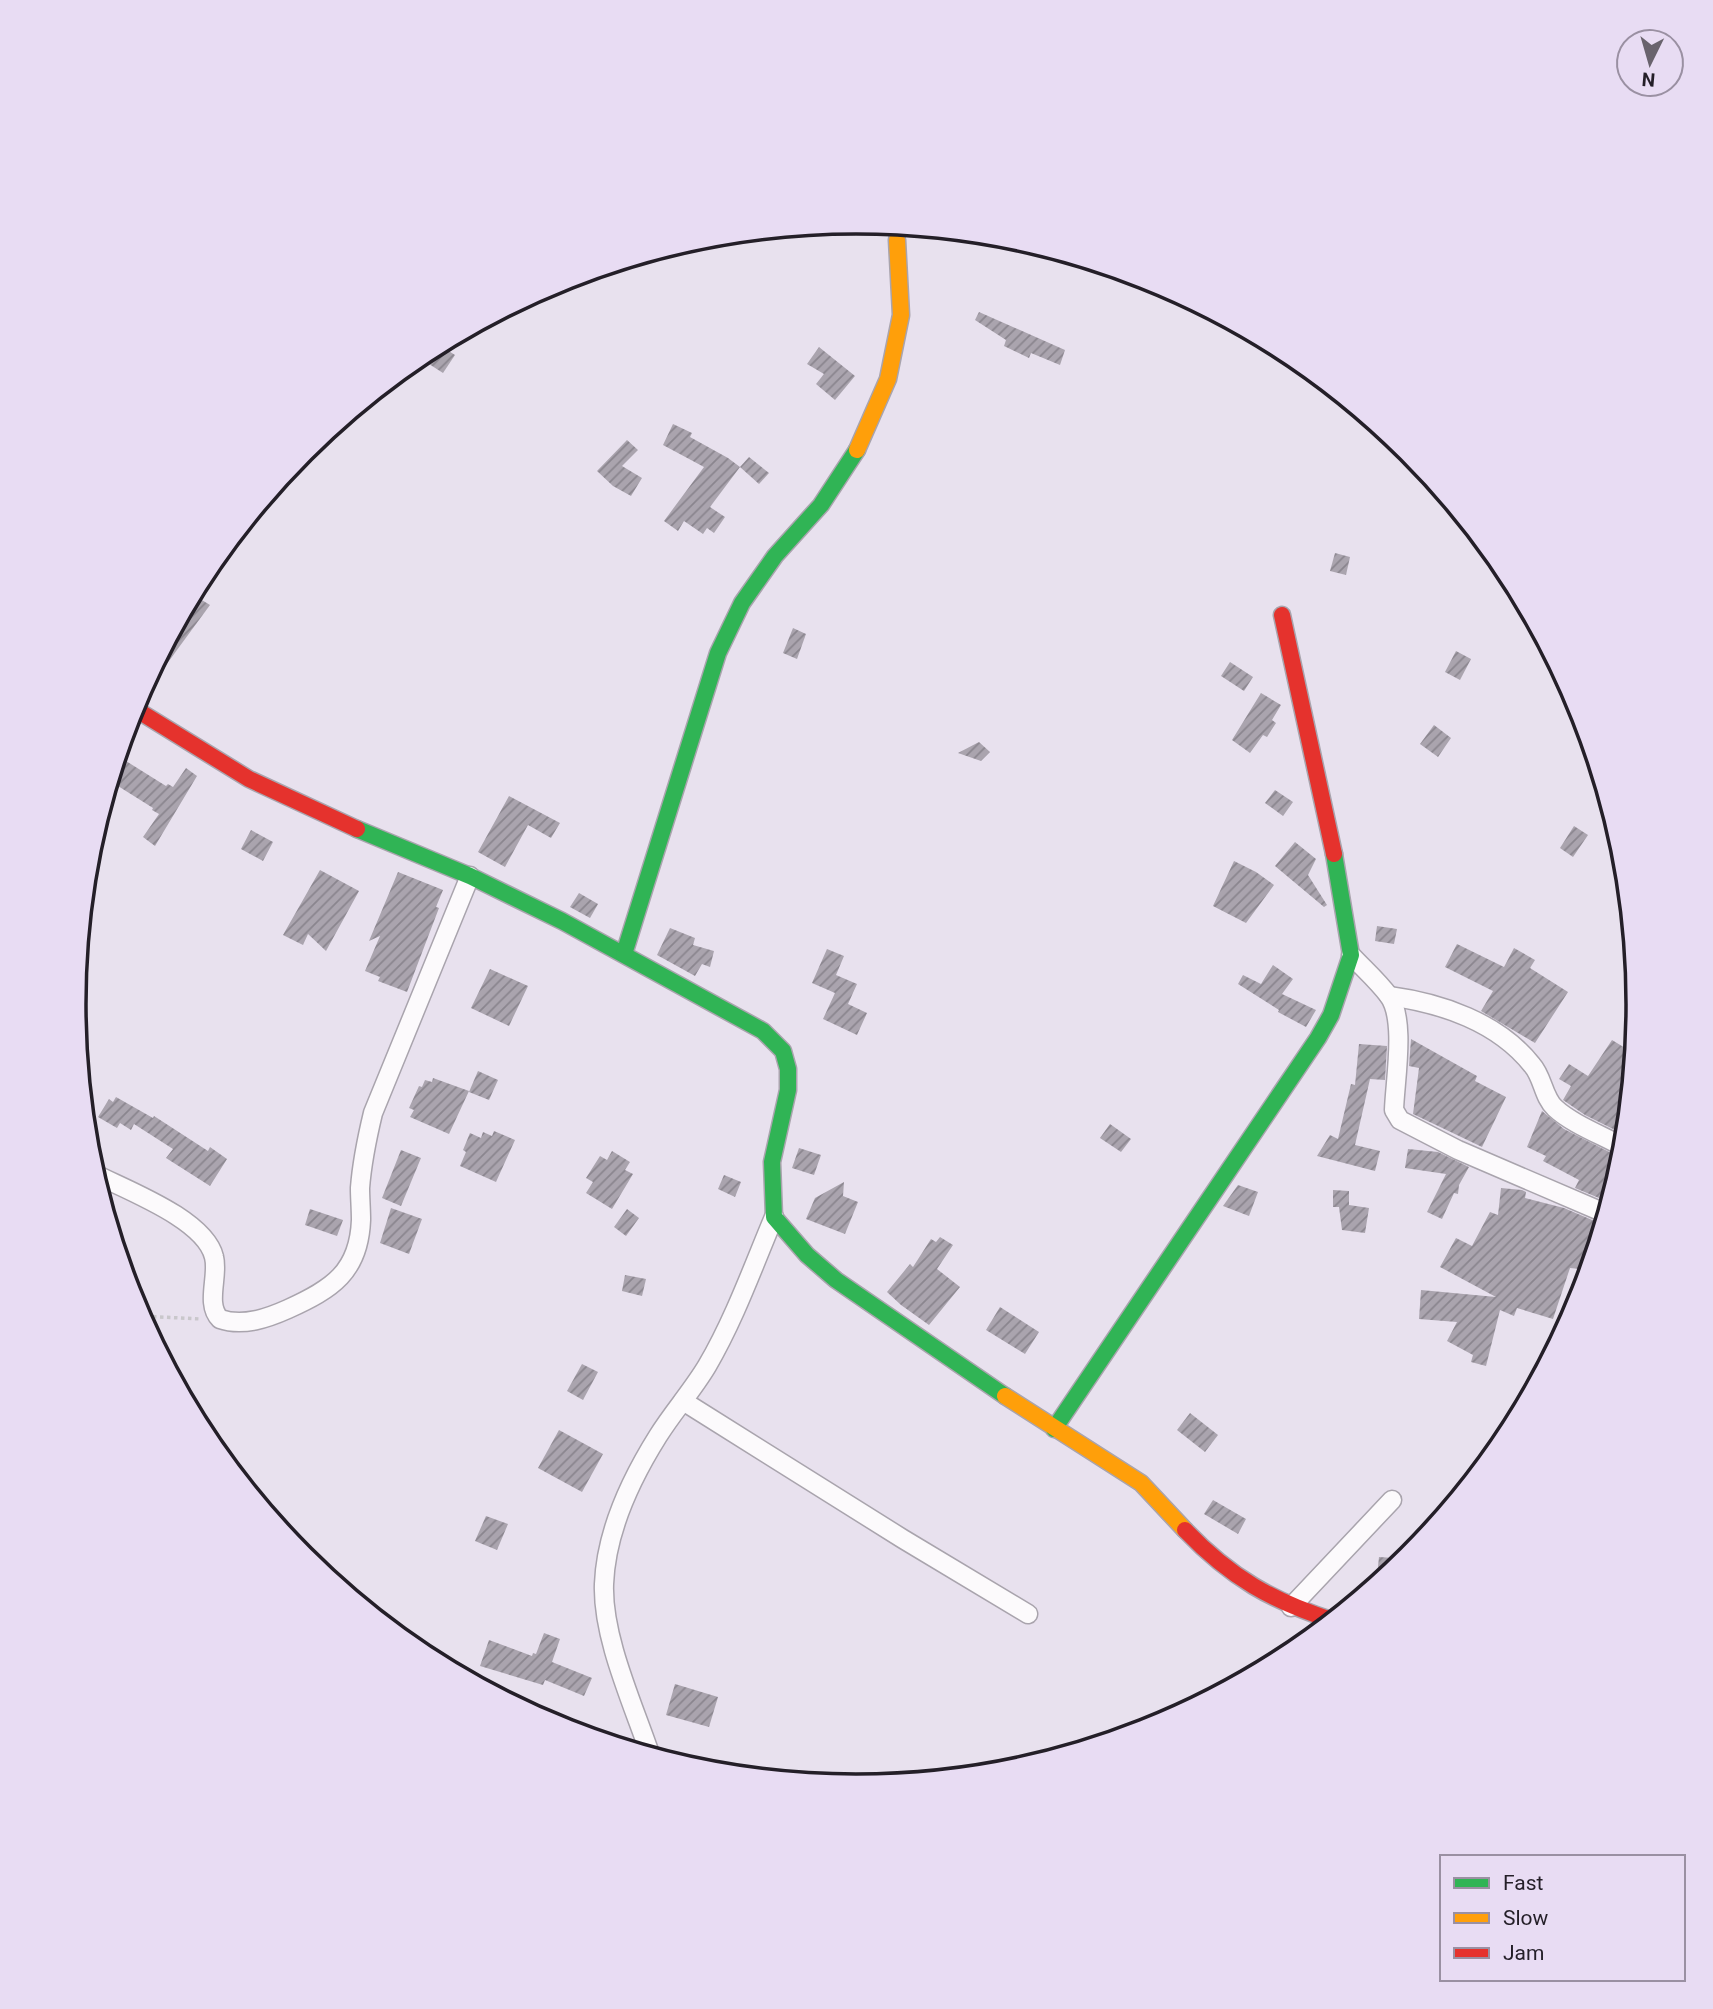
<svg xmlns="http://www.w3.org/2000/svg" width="1713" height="2009" font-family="Roboto,sans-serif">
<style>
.building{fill:url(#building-hatch)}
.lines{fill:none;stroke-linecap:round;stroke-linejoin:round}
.street-casing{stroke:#a9a4ad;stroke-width:21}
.fast-casing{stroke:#a9a4ad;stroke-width:19}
.slow-casing{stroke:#a9a4ad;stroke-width:19}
.jam-casing{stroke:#a9a4ad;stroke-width:19}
.path{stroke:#c9c7cb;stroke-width:3.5;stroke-dasharray:3.5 3.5;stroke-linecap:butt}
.street{stroke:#fcfafc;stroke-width:18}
.fast{stroke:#30b455;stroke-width:16}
.slow{stroke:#ff9f0a;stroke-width:16}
.jam{stroke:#e5322d;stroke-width:16}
.rim{fill:none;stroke:#241f28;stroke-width:3.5}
</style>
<defs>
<pattern id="building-hatch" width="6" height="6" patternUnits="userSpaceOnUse" patternTransform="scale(1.75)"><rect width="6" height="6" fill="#aaa4ae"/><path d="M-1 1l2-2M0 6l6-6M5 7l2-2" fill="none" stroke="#8a858e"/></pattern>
</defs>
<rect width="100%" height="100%" fill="#e8e1ee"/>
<!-- building -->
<g class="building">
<path d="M979 312 1065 350 1060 365 1031 353 1029 358 1004 346 1006 340 975 320Z"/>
<path d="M441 346 455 355 443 373 429 364Z"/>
<path d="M819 347 855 376 835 400 816 384 824 374 807 364Z"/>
<path d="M673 424 692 433 690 437 728 458 740 467 710 507 725 517 714 533 707 528 703 534 684 521 678 531 664 521 704 467 663 445Z"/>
<path d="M627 440 638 450 622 466 642 478 631 496 613 486 597 471Z"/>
<path d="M749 457 769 473 759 484 740 467Z"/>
<path d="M1335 553 1350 557 1346 575 1330 571Z"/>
<path d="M192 594 210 605 163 669 155 664Z"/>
<path d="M793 628 806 634 797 659 783 653Z"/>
<path d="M1456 651 1471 659 1460 680 1445 672Z"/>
<path d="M1230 662 1253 677 1244 691 1221 676Z"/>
<path d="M1261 693 1281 705 1272 720 1276 723 1267 737 1263 735 1250 753 1232 740Z"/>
<path d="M1434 725 1451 738 1438 757 1420 744Z"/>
<path d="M979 742 990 752 981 761 958 753Z"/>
<path d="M118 756 166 786 168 784 173 787 186 768 197 776 155 846 143 837 159 814 152 810 153 808 110 781Z"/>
<path d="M1275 790 1293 802 1283 816 1265 803Z"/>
<path d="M509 796 560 823 551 838 528 825 505 867 478 852Z"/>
<path d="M1574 826 1588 835 1573 857 1560 848Z"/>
<path d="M251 830 273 842 263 861 241 849Z"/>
<path d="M1295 842 1316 859 1308 875 1327 905 1324 907 1275 866Z"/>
<path d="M1234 861 1256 872 1274 885 1246 923 1213 906Z"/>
<path d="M320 870 359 891 326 951 308 934 303 945 283 935Z"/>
<path d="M398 872 443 890 436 907 439 908 407 992 378 981 380 977 365 971 380 936 369 941Z"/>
<path d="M579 893 598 904 590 918 570 907Z"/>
<path d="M1377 926 1397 929 1394 944 1375 941Z"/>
<path d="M670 928 695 938 693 945 714 951 710 967 702 964 695 976 657 955Z"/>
<path d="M1457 944 1504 967 1514 948 1535 960 1530 968 1568 992 1535 1043 1481 1011 1493 991 1445 967Z"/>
<path d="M827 949 844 956 836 975 857 984 848 1004 867 1013 857 1035 823 1019 835 993 812 983Z"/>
<path d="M1273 965 1293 979 1282 994 1316 1010 1306 1027 1278 1012 1279 1010 1238 984 1243 975 1261 984Z"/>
<path d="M490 969 528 986 509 1026 471 1008Z"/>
<path d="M1411 1039 1477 1076 1475 1081 1506 1097 1482 1147 1413 1114 1419 1068 1409 1066Z"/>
<path d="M1612 1040 1635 1054 1627 1131 1625 1135 1585 1115 1563 1100 1571 1086 1559 1079 1569 1064 1588 1076Z"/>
<path d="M1359 1044 1387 1046 1385 1080 1370 1079 1355 1145 1380 1151 1375 1171 1317 1156 1330 1135 1338 1139 1351 1084 1355 1085Z"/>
<path d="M478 1071 498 1080 489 1100 469 1092Z"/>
<path d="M433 1078 469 1091 449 1134 410 1117 414 1110 409 1108 419 1086 422 1087 425 1080 432 1082Z"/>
<path d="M116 1097 153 1118 154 1116 208 1151 210 1147 227 1159 210 1186 166 1158 173 1149 134 1124 131 1130 120 1123 117 1128 98 1117 109 1099 113 1102Z"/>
<path d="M1542 1111 1564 1129 1623 1159 1605 1192 1613 1196 1611 1203 1575 1188 1579 1180 1543 1161 1546 1156 1527 1147Z"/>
<path d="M1110 1124 1131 1139 1121 1152 1100 1138Z"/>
<path d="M494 1131 515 1140 496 1182 460 1166 466 1152 463 1150 470 1133 481 1138 483 1132 492 1136Z"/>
<path d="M799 1148 821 1155 814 1175 792 1168Z"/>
<path d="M1408 1149 1438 1152 1469 1167 1459 1185 1458 1194 1454 1193 1442 1219 1427 1212 1446 1174 1405 1168Z"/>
<path d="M401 1150 421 1158 401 1206 382 1198Z"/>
<path d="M612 1151 630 1162 625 1170 633 1174 612 1209 586 1193 593 1182 586 1178 600 1156 607 1160Z"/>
<path d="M724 1175 741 1182 735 1197 718 1189Z"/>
<path d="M844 1182 843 1196 858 1202 845 1234 806 1219 815 1198Z"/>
<path d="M1238 1185 1258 1192 1249 1216 1223 1206Z"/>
<path d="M1501 1188 1522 1190 1526 1192 1525 1198 1564 1208 1604 1225 1590 1270 1570 1268 1553 1319 1517 1308 1514 1316 1500 1310 1486 1366 1471 1362 1473 1355 1447 1341 1457 1322 1419 1319 1421 1290 1496 1297 1440 1267 1456 1238 1472 1246 1490 1212 1498 1215Z"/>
<path d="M1333 1190 1349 1191V1205L1369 1208 1365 1233 1342 1230 1339 1207H1333Z"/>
<path d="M391 1208 422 1219 409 1254 380 1243Z"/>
<path d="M310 1209 343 1220 337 1236 305 1225Z"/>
<path d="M627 1209 639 1218 626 1236 614 1227Z"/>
<path d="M940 1237 953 1245 937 1269 960 1287 929 1325 901 1305 887 1292 910 1264 913 1267 931 1239 936 1242Z"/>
<path d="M625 1275 646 1279 642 1296 622 1291Z"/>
<path d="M1000 1307 1039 1332 1025 1354 986 1330Z"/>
<path d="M582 1364 598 1372 583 1400 567 1391Z"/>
<path d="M1190 1413 1218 1435 1205 1452 1177 1430Z"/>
<path d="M559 1430 603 1454 582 1492 538 1468Z"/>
<path d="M1213 1500 1246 1519 1238 1534 1204 1514Z"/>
<path d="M486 1516 508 1524 497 1550 475 1541Z"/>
<path d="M1379 1557 1409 1559 1376 1586Z"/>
<path d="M544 1633 560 1639 552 1662 592 1678 584 1696 545 1680 543 1685 480 1666 489 1640 532 1656 533 1653 536 1654Z"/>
<path d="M675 1684 718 1697 709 1727 666 1715Z"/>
</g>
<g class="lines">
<defs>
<g id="street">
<path d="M1351 955C1363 968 1378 981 1389 996 1406 1020 1395 1080 1394 1110L1400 1120 1458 1150 1607 1214"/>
<path d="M1389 996C1441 1003 1498 1022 1532 1065 1543 1077 1543 1097 1555 1108 1572 1124 1604 1136 1625 1148"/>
<path d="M93 1173C126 1190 205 1219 214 1257 219 1276 205 1304 220 1319 243 1327 268 1318 288 1309 332 1289 359 1272 361 1220 361 1209 360 1198 360 1188 362 1162 367 1138 373 1113L470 876"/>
<path d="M683 1401 903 1539 1028 1614"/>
<path d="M1291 1607 1392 1500"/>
<path d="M651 1757C634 1706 602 1638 604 1584 606 1532 631 1479 658 1436 673 1412 692 1391 707 1366 734 1320 753 1267 774 1217"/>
</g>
<g id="fast">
<path d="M357 829 470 876 562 921 763 1031 783 1051 788 1069V1090L772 1162 774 1217 807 1255 836 1280 1005 1396"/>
<path d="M624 954 718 653 742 603 775 556 821 505 857 450"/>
<path d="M1054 1429 1318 1038 1331 1015 1351 955 1334 854"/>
</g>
<g id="slow">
<path d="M857 450 888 379 901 315 897 240"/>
<path d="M1005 1396 1141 1483 1185 1530"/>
</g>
<g id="jam">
<path d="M1282 615 1334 854"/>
<path d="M132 707 249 779 357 829"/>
<path d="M1185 1530C1231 1578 1272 1601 1334 1621"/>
</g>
</defs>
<!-- street casing -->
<use href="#street" class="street-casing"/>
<!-- fast casing -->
<use href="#fast" class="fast-casing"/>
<!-- slow casing -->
<use href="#slow" class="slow-casing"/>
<!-- jam casing -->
<use href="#jam" class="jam-casing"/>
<!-- path -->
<path class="path" d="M139 1316 201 1319"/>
<!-- street -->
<use href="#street" class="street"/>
<!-- fast -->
<use href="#fast" class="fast"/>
<!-- slow -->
<use href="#slow" class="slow"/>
<!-- jam -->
<use href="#jam" class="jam"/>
</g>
<!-- crop -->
<path d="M0 0H1713V2009H0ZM86 1004a770 770 0 1 1 1540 0a770 770 0 1 1-1540 0Z" fill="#e8dcf3" fill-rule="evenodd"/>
<path class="rim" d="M86 1004a770 770 0 1 1 1540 0a770 770 0 1 1-1540 0Z"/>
<!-- legend -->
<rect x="1440" y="1855" width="245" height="126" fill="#e8dcf3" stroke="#9a90a2" stroke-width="2"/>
<rect x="1454" y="1878" width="35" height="10" fill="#30b455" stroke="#9a90a2" stroke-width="2"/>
<text x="1503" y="1890" font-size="21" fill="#241f28">Fast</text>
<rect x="1454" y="1913" width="35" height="10" fill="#ff9f0a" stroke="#9a90a2" stroke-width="2"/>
<text x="1503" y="1925" font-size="21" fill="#241f28">Slow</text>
<rect x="1454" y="1948" width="35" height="10" fill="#e5322d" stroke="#9a90a2" stroke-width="2"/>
<text x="1503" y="1960" font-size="21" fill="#241f28">Jam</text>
<!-- north arrow -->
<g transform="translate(1650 63) rotate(185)"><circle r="33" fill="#e8dcf3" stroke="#9a90a2" stroke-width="2"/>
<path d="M0-5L12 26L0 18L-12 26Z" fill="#69636d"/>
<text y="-10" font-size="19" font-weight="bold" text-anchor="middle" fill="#241f28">N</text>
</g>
</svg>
